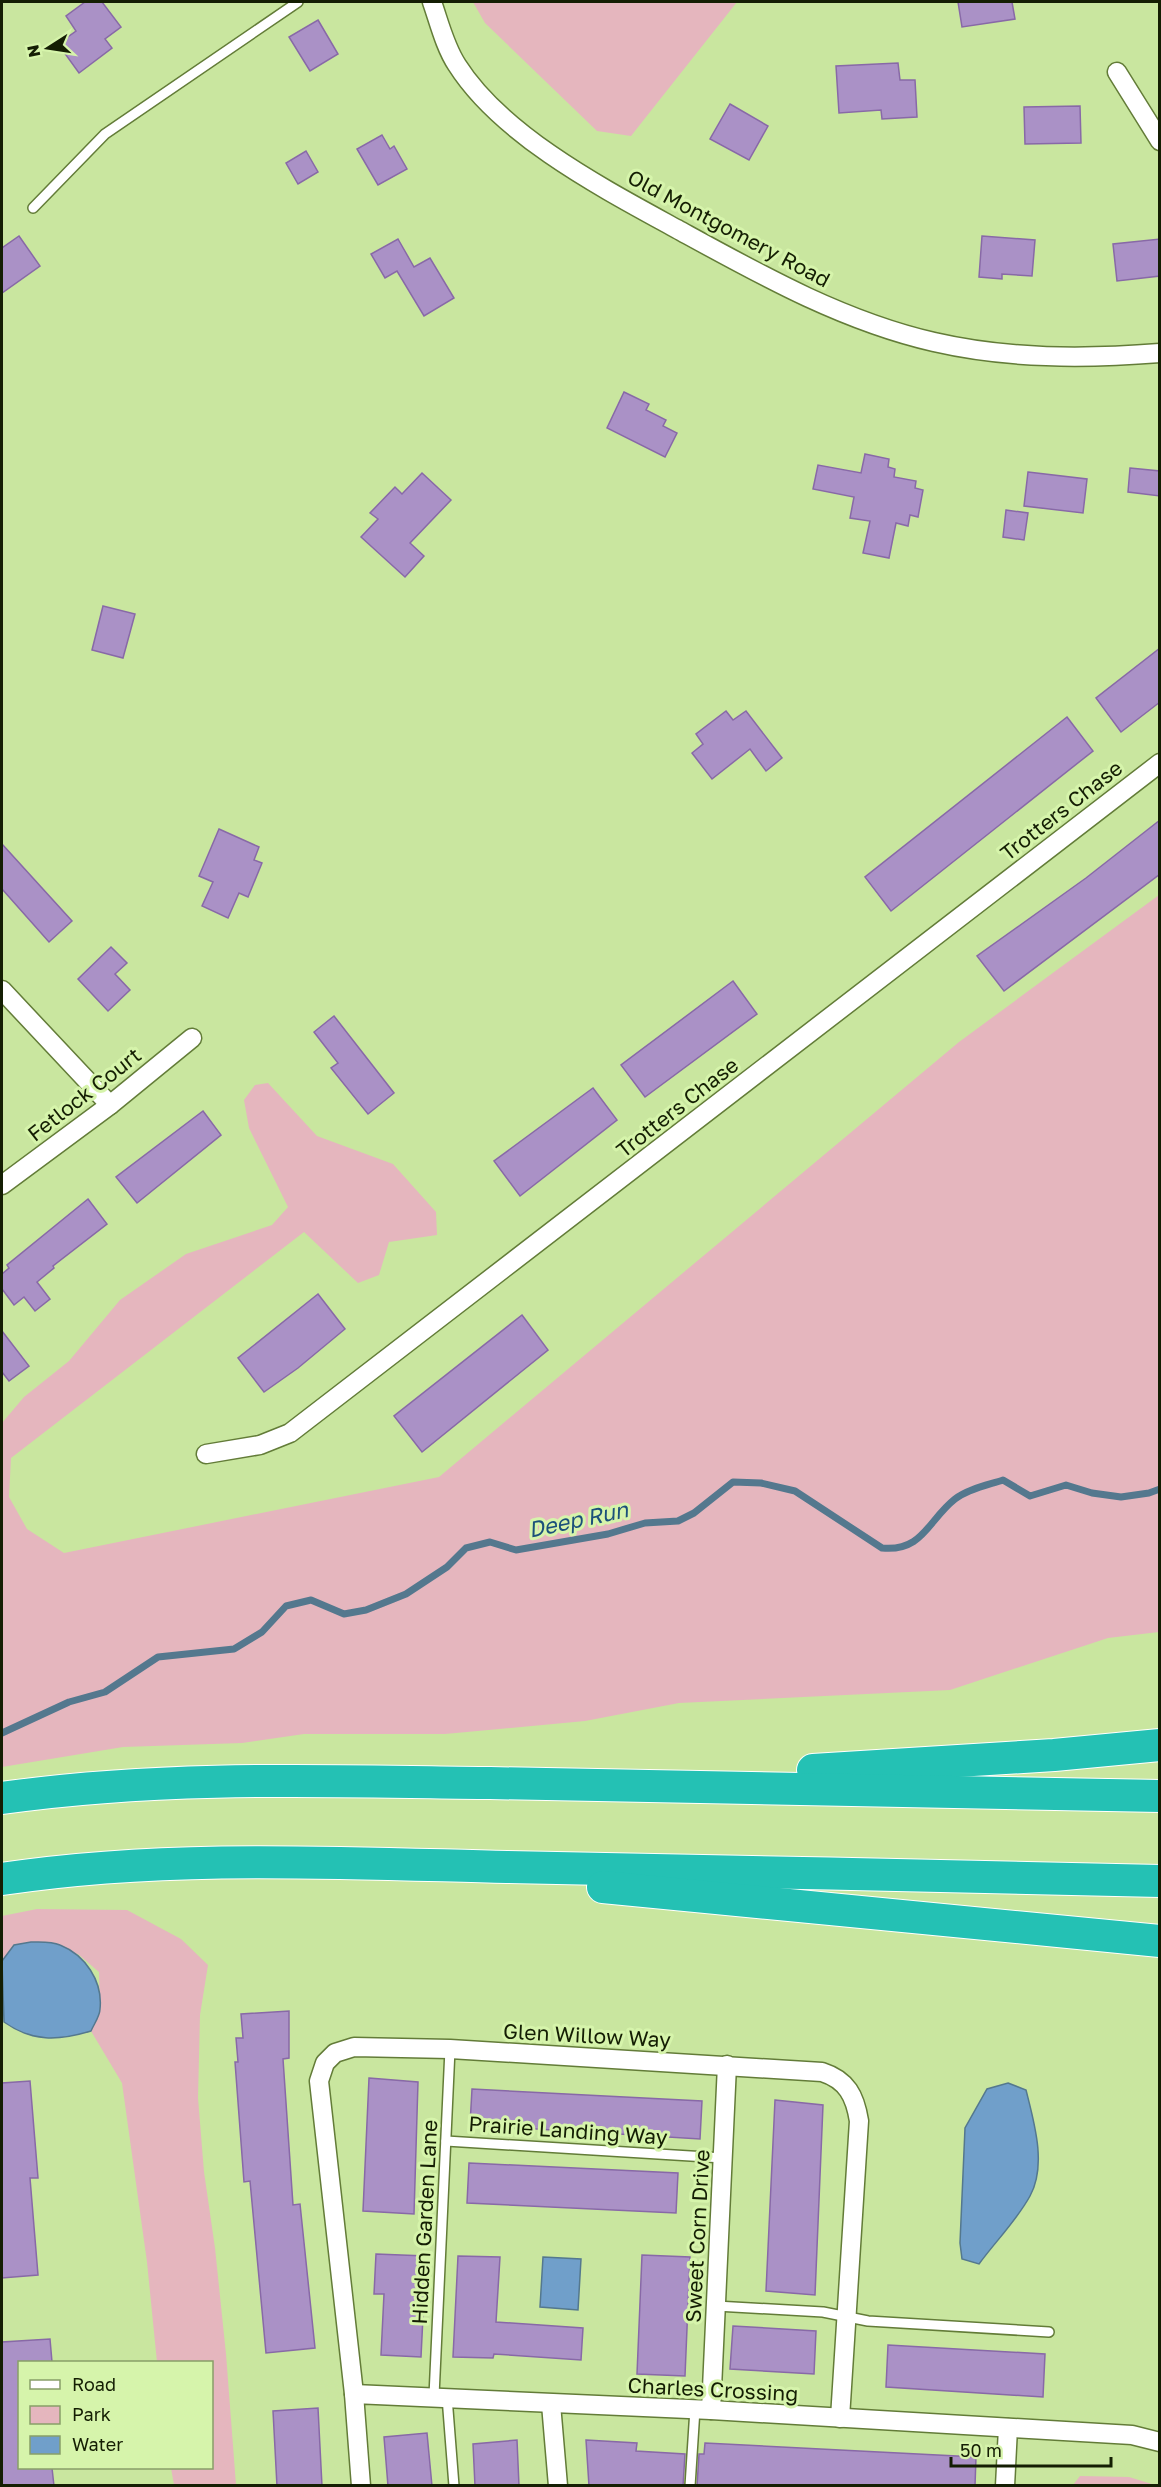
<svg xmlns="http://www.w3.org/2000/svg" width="1161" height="2487" font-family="'Golos Text',sans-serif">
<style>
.green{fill:#e5b6be}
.water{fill:#709fca;stroke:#54788e;stroke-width:1.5}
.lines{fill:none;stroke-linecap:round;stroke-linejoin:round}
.stream{stroke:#54788e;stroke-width:7}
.building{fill:#aa91c6;stroke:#8869a7;stroke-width:1.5}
.lane-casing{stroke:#637c38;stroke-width:12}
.street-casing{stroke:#637c38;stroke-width:21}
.highway-casing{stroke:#fff;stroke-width:34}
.lane{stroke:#fff;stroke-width:9}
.street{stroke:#fff;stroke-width:18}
.highway{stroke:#24c1b4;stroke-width:32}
.labels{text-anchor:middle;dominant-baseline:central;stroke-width:6;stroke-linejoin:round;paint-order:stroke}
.street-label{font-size:21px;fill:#141e03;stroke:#d6f4ab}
.water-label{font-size:22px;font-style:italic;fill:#1b507a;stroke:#d6f4ab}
</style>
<rect width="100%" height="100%" fill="#c9e69f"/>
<!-- green -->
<g class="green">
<path d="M473 2H737L631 136 597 131 485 23Z"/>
<path d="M1159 895V1632L1108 1638 950 1690 679 1703 585 1721 445 1734H304L242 1743 123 1747 2 1767V1423L24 1397 69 1361 120 1300 186 1254 272 1225 288 1207 249 1128 244 1100 255 1085 268 1083 317 1136 393 1164 436 1212 437 1235 389 1242 379 1275 358 1283 304 1232 11 1458 9 1497 27 1529 64 1553 439 1477 959 1042Z"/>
<path d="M37 1909 127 1910 181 1939 208 1965 200 2015 198 2098 204 2172 215 2248 226 2354 236 2485H174L171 2468H212V2362H157L147 2262 122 2083 91 2031 100 2012 99 1972 78 1954 14 1945 2 1961V1916Z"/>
<path d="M1080 2476 1129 2477 1155 2485H1073Z"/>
</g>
<!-- water -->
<g class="water">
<path d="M31 1942C40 1942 51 1941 60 1945 85 1955 103 1981 100 2009 100 2016 94 2024 91 2031 58 2041 32 2042 4 2022L2 1961 14 1945Z"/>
<path d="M1008 2083 1026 2090C1034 2122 1047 2165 1030 2196 1017 2220 995 2242 979 2264L962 2259 960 2243 965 2128 987 2089Z"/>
<path d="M543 2257 581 2259 578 2310 540 2307Z"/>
</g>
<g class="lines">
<!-- stream -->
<path class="stream" d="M2 1733 69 1702 105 1692 158 1657 234 1649 262 1632 286 1606 311 1600 344 1614 366 1610 406 1594 447 1567 466 1548 490 1542 516 1550 608 1534 645 1523 678 1521 694 1513 733 1482 761 1483 795 1491 882 1548C923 1552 928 1520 955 1499 968 1489 988 1485 1003 1480L1030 1496 1066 1485 1092 1493 1121 1497 1149 1493 1160 1489"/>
</g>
<!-- building -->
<g class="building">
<path d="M85 2H102L121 27 105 39 112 48 79 73 58 44 76 31 66 16Z"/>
<path d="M958 2H1012L1015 19 962 27Z"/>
<path d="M318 20 338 54 310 71 289 37Z"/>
<path d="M898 63 900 80H915L917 117 882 119 881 110 839 113 836 66Z"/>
<path d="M730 104 768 126 749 160 710 139Z"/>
<path d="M1080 106 1081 143 1025 144 1024 107Z"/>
<path d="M382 135 390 149 394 146 407 169 378 185 357 149Z"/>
<path d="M306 151 318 172 298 184 286 163Z"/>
<path d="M19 236 40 266 2 293V248Z"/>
<path d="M982 236 1035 240 1032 276 1002 274V279L979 277Z"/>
<path d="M398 239 414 267 430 258 454 298 424 316 397 271 385 278 371 254Z"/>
<path d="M1160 239V276L1117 281 1113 244Z"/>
<path d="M624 392 649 404 646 410 666 420 663 426 677 433 665 457 607 428Z"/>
<path d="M865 454 889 459 888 467 895 469 894 477 916 481 915 488 923 490 918 517 910 515 908 526 896 523 889 558 863 553 870 521 850 518 854 497 813 489 818 465 861 473Z"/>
<path d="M1130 468 1160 471V496L1128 492Z"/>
<path d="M1028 472 1087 479 1083 513 1024 506Z"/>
<path d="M422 473 451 500 410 543 424 556 405 577 361 537 378 519 370 513 395 487 402 494Z"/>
<path d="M1006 510 1028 513 1024 540 1003 537Z"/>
<path d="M103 606 135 614 123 658 92 650Z"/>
<path d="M1160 648V702L1121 732 1096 698Z"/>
<path d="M726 711 733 720 746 711 782 758 766 771 750 749 712 779 692 753 703 744 696 734Z"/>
<path d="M1067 717 1093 751 891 911 865 877Z"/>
<path d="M1160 820V874L1004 991 977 956 1086 878Z"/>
<path d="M219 829 259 847 254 860 262 863 248 897 239 893 228 918 202 906 213 882 199 876Z"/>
<path d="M2 844 72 921 49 942 2 889Z"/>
<path d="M111 947 127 963 115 974 130 990 108 1011 78 979Z"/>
<path d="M733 981 757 1014 645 1097 621 1065Z"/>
<path d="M334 1016 394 1093 368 1114 331 1068 338 1063 314 1032Z"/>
<path d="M593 1088 617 1120 520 1196 494 1161Z"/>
<path d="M203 1111 221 1135 137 1203 116 1177Z"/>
<path d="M88 1199 107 1224 53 1266 54 1268 37 1282 50 1299 35 1311 24 1297 14 1305 2 1289V1274L9 1268 7 1265Z"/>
<path d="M318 1294 345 1329 298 1368 264 1392 238 1358Z"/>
<path d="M522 1315 548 1350 422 1452 394 1416Z"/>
<path d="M2 1331 29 1366 9 1381 2 1372Z"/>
<path d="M289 2011V2058L283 2059 293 2205 300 2204 315 2348 266 2353 250 2181 244 2182 235 2062H238L236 2038H243L241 2014Z"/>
<path d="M369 2078 418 2082 414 2214 363 2211Z"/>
<path d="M30 2081 38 2178H30L38 2275 2 2278V2083Z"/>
<path d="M472 2089 702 2101 700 2139 470 2125Z"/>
<path d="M775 2100 823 2105 815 2295 766 2291Z"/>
<path d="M469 2163 678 2173 676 2213 467 2203Z"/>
<path d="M376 2254 426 2256 421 2357 381 2355 384 2294H374Z"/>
<path d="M642 2255 690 2257 685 2376 637 2374Z"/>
<path d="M458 2256 500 2257 496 2322 583 2328 581 2360 494 2354 493 2358 453 2357Z"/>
<path d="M733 2326 816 2331 814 2374 730 2369Z"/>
<path d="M50 2339 52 2362H20V2468H52L54 2486H2V2342Z"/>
<path d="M888 2345 1045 2354 1043 2397 886 2387Z"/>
<path d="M318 2408 322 2486H277L273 2411Z"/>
<path d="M427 2433 432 2486H388L384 2437Z"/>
<path d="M517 2440 519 2486H475L473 2444Z"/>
<path d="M586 2440 637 2443 636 2451 685 2454 683 2486H589Z"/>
<path d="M705 2443 976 2457 975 2486H697L699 2454H704Z"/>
</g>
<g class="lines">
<defs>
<g id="lane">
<path d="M33 208 105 134 298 2"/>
<path d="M446 2141 723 2158"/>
<path d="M716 2306 823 2312 868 2321 1049 2332"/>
<path d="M434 2396 450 2049"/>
<path d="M447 2397 454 2486"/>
<path d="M690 2486 695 2409"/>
</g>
<g id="street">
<path d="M432 2C439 22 445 47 457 65 502 136 604 189 677 229 759 274 842 321 934 342 1008 359 1084 359 1160 353"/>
<path d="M1117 72 1160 141"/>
<path d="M2 990 110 1105"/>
<path d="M2 1185 110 1105 192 1038"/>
<path d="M206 1454 260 1445 290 1433 1160 763"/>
<path d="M354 2394 319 2081 325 2063 335 2053 354 2047 450 2049 822 2072C847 2080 855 2096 859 2121L840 2418"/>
<path d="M551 2404 558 2486"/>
<path d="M711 2410 727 2065"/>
<path d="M361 2486 354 2394 711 2410 1132 2435 1160 2442"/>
<path d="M1005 2486 1008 2428"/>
</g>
<g id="highway">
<path d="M813 1770 1054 1755 1160 1745"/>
<path d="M2 1798C164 1775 327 1781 490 1783 713 1786 936 1792 1160 1796"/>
<path d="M2 1879C168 1854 339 1863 507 1867 725 1871 942 1876 1160 1881"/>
<path d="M603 1887 1160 1941"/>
</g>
</defs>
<!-- lane casing -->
<use href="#lane" class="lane-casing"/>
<!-- street casing -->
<use href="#street" class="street-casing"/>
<!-- highway casing -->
<use href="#highway" class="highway-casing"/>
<!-- lane -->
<use href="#lane" class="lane"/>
<!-- street -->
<use href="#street" class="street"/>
<!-- highway -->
<use href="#highway" class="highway"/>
</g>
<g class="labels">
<!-- street labels -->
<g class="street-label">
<text transform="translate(729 228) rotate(28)">Old Montgomery Road</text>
<text transform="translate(1061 810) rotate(-38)">Trotters Chase</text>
<text transform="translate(84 1094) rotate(-38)">Fetlock Court</text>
<text transform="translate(677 1107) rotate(-38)">Trotters Chase</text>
<text transform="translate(587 2035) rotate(3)">Glen Willow Way</text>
<text transform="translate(568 2130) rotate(4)">Prairie Landing Way</text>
<text transform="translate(424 2222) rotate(-87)">Hidden Garden Lane</text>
<text transform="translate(697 2236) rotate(-87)">Sweet Corn Drive</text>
<text transform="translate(713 2389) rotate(3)">Charles Crossing</text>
</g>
<!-- water labels -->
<g class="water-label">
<text transform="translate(578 1519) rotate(-12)">Deep Run</text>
</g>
</g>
<!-- border -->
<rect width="1161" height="2487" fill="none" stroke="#141e03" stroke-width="6"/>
<!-- legend -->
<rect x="18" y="2361" width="195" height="108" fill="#d6f4ab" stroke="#889e68" stroke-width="1.5"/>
<rect x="30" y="2380" width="30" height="9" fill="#ffffff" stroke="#889e68" stroke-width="1.5"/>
<text x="72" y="2391" font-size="18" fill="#141e03">Road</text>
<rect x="30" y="2406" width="30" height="18" fill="#e5b6be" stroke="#889e68" stroke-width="1.5"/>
<text x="72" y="2421" font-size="18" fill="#141e03">Park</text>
<rect x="30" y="2436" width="30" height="18" fill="#709fca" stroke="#889e68" stroke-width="1.5"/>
<text x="72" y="2451" font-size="18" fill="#141e03">Water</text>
<!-- north arrow -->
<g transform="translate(48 48) rotate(258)" stroke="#d6f4ab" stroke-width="4.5" paint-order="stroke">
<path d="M0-4.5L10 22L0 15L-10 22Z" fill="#141e03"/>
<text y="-9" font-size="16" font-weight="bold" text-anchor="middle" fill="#141e03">N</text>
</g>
<!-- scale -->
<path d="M951 2457v9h160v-9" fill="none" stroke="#141e03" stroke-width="3"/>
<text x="960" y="2457" font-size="18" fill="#141e03" stroke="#d6f4ab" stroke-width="4.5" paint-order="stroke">50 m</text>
</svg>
